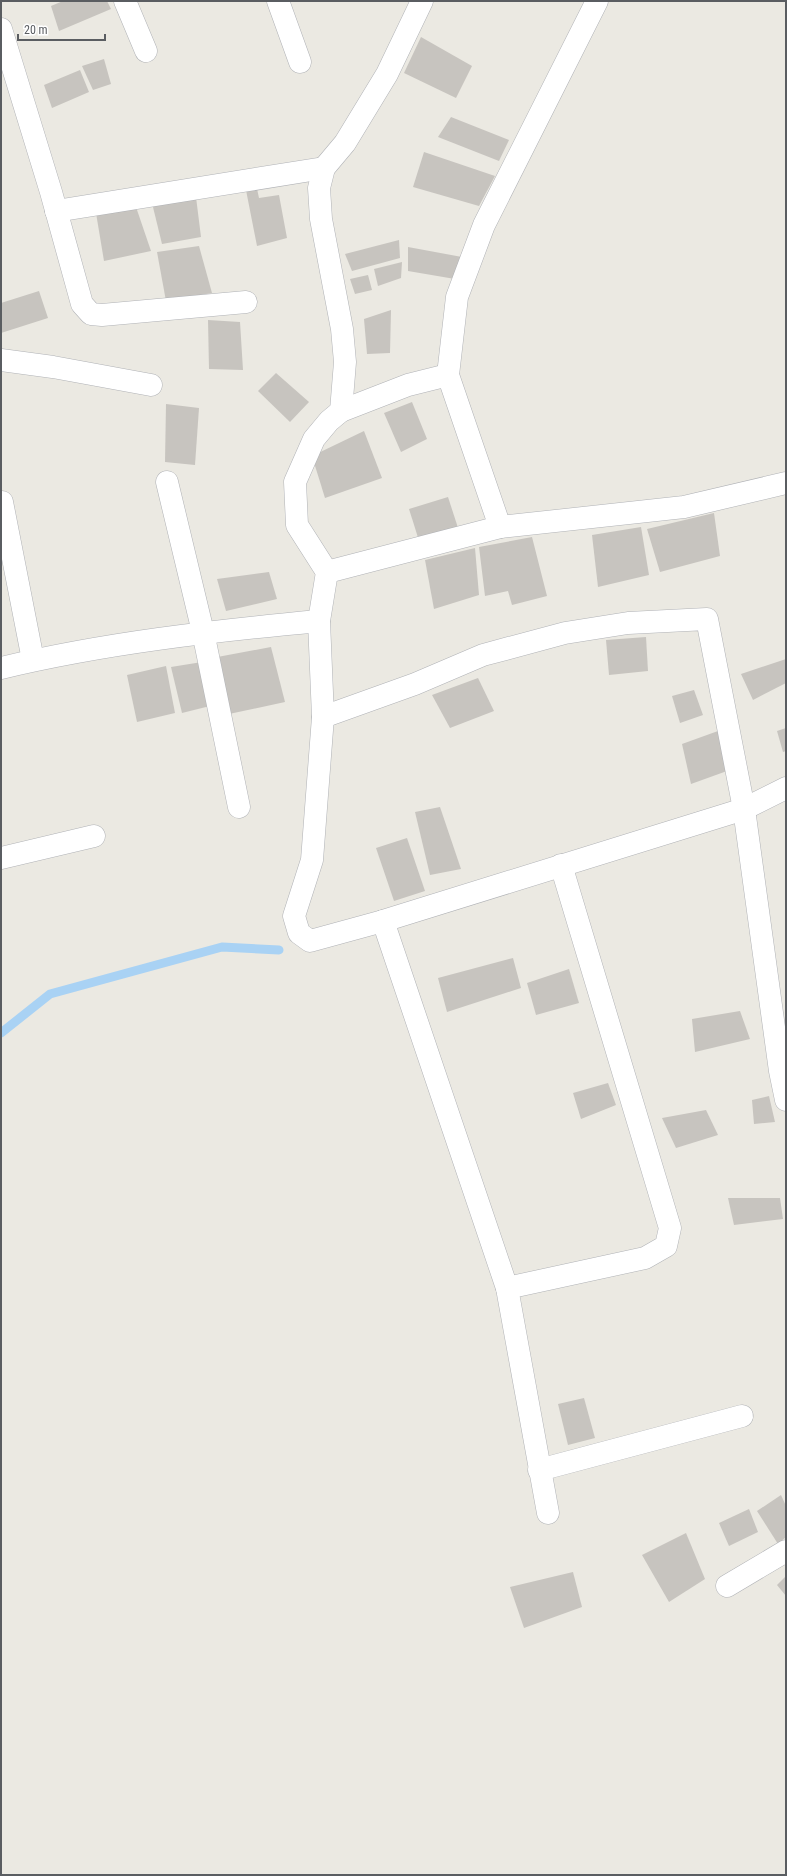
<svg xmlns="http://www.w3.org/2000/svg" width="787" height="1876" font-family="'Roboto Condensed',sans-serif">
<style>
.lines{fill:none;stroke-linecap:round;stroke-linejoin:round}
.stream{stroke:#a9d2f4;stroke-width:9}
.building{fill:#c7c4bf}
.minor-casing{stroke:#b0b2b6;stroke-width:23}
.minor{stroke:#fff;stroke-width:22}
</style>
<rect width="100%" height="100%" fill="#ebe9e2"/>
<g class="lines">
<!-- stream -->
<path class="stream" d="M1 1033 50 994 222 947 279 950"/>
</g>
<!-- building -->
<g class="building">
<path d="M63 1H107L111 9 59 31 51 6Z"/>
<path d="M421 37 472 66 456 98 404 73Z"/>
<path d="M104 59 111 84 93 90 82 66Z"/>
<path d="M80 70 89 92 52 108 44 85Z"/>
<path d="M451 117 509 140 499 161 438 137Z"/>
<path d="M424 152 495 176 479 206 413 187Z"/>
<path d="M256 184 259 198 279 195 287 238 257 246 245 185Z"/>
<path d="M196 197 201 237 162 244 152 203Z"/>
<path d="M136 207 151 251 104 261 96 213Z"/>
<path d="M399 240 400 258 352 271 345 254Z"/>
<path d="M199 246 212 293 166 301 157 252Z"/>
<path d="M408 247 462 257 455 279 408 271Z"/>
<path d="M402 262 401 278 378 286 374 269Z"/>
<path d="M368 275 372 290 355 294 350 279Z"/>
<path d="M39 291 48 318 1 333V303Z"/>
<path d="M391 310 390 353 367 354 364 319Z"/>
<path d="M208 320 240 322 243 370 209 369Z"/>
<path d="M276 373 309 402 290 422 258 391Z"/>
<path d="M412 402 427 439 401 452 384 413Z"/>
<path d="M166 404 199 408 195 465 165 462Z"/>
<path d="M364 431 382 478 325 498 312 456Z"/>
<path d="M448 497 460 534 421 547 409 509Z"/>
<path d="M714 513 720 556 660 572 647 529Z"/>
<path d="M641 527 649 575 598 587 592 535Z"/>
<path d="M532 537 547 596 512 605 508 591 485 596 479 547Z"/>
<path d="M475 548 479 595 434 609 425 560Z"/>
<path d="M269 572 277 599 226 611 217 579Z"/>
<path d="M646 637 648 671 609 675 606 640Z"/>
<path d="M271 647 285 702 229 714 212 658Z"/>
<path d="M786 659V683L753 700 741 674Z"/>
<path d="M202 662 210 706 182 713 171 667Z"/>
<path d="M166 666 175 713 137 722 127 675Z"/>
<path d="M478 678 494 711 450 728 432 695Z"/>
<path d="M694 690 703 715 680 723 672 696Z"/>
<path d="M786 728V751L783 752 777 731Z"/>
<path d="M718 731 727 771 691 784 682 744Z"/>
<path d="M440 807 461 869 430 875 415 812Z"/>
<path d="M407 838 425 891 394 901 376 848Z"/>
<path d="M513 958 521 988 447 1012 438 978Z"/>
<path d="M569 969 579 1003 536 1015 527 983Z"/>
<path d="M740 1011 750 1039 695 1052 692 1019Z"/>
<path d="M608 1083 616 1105 581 1119 573 1093Z"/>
<path d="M769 1096 775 1122 754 1124 752 1100Z"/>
<path d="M706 1110 718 1135 676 1148 662 1118Z"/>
<path d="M728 1198H780L783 1219 734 1225Z"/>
<path d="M584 1398 595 1438 568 1445 558 1404Z"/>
<path d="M781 1495 786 1506V1537L778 1544 757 1511Z"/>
<path d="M749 1509 758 1532 729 1546 719 1523Z"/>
<path d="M686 1533 705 1579 669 1602 642 1555Z"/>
<path d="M573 1572 582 1607 524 1628 510 1587Z"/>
<path d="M786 1576V1596L777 1585Z"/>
</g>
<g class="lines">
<defs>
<g id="minor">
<path d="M125 1 146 51"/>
<path d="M278 1 300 62"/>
<path d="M1 29 51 192 82 304 91 314 102 315 246 302"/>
<path d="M56 211 324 168"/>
<path d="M1 360 53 367 151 385"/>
<path d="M341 411 408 385 448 375"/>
<path d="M167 482 203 632 239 807"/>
<path d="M2 502 33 660"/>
<path d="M500 527 448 375 457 297 484 225 597 1"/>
<path d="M327 572 500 527 684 507 786 483"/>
<path d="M1 668C105 643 212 631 319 621"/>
<path d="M323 717 415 684 483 655 565 633 628 623 707 619 744 809 780 1071 786 1100"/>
<path d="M1 858 94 836"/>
<path d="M383 921 310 941 299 933 294 916 312 860 323 717 319 621 327 572 297 525 295 482 314 439 329 421 341 411 345 362 342 329 321 219 319 188 324 168 345 143 387 74 422 1"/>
<path d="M507 1288 645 1258 666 1246 670 1228 561 865"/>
<path d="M539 1470 742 1416"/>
<path d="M548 1513 507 1288 383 921 744 809 786 788"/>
<path d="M727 1586 786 1551"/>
</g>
</defs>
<!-- minor casing -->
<use href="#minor" class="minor-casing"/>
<!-- minor -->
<use href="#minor" class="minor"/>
</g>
<!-- border -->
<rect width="787" height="1876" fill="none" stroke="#5a5d61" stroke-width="4"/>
<!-- scale -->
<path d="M18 34v6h87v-6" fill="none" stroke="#5a5d61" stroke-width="2"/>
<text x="24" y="34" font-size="12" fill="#5a5d61" stroke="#ffffff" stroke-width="3" paint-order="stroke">20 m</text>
</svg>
